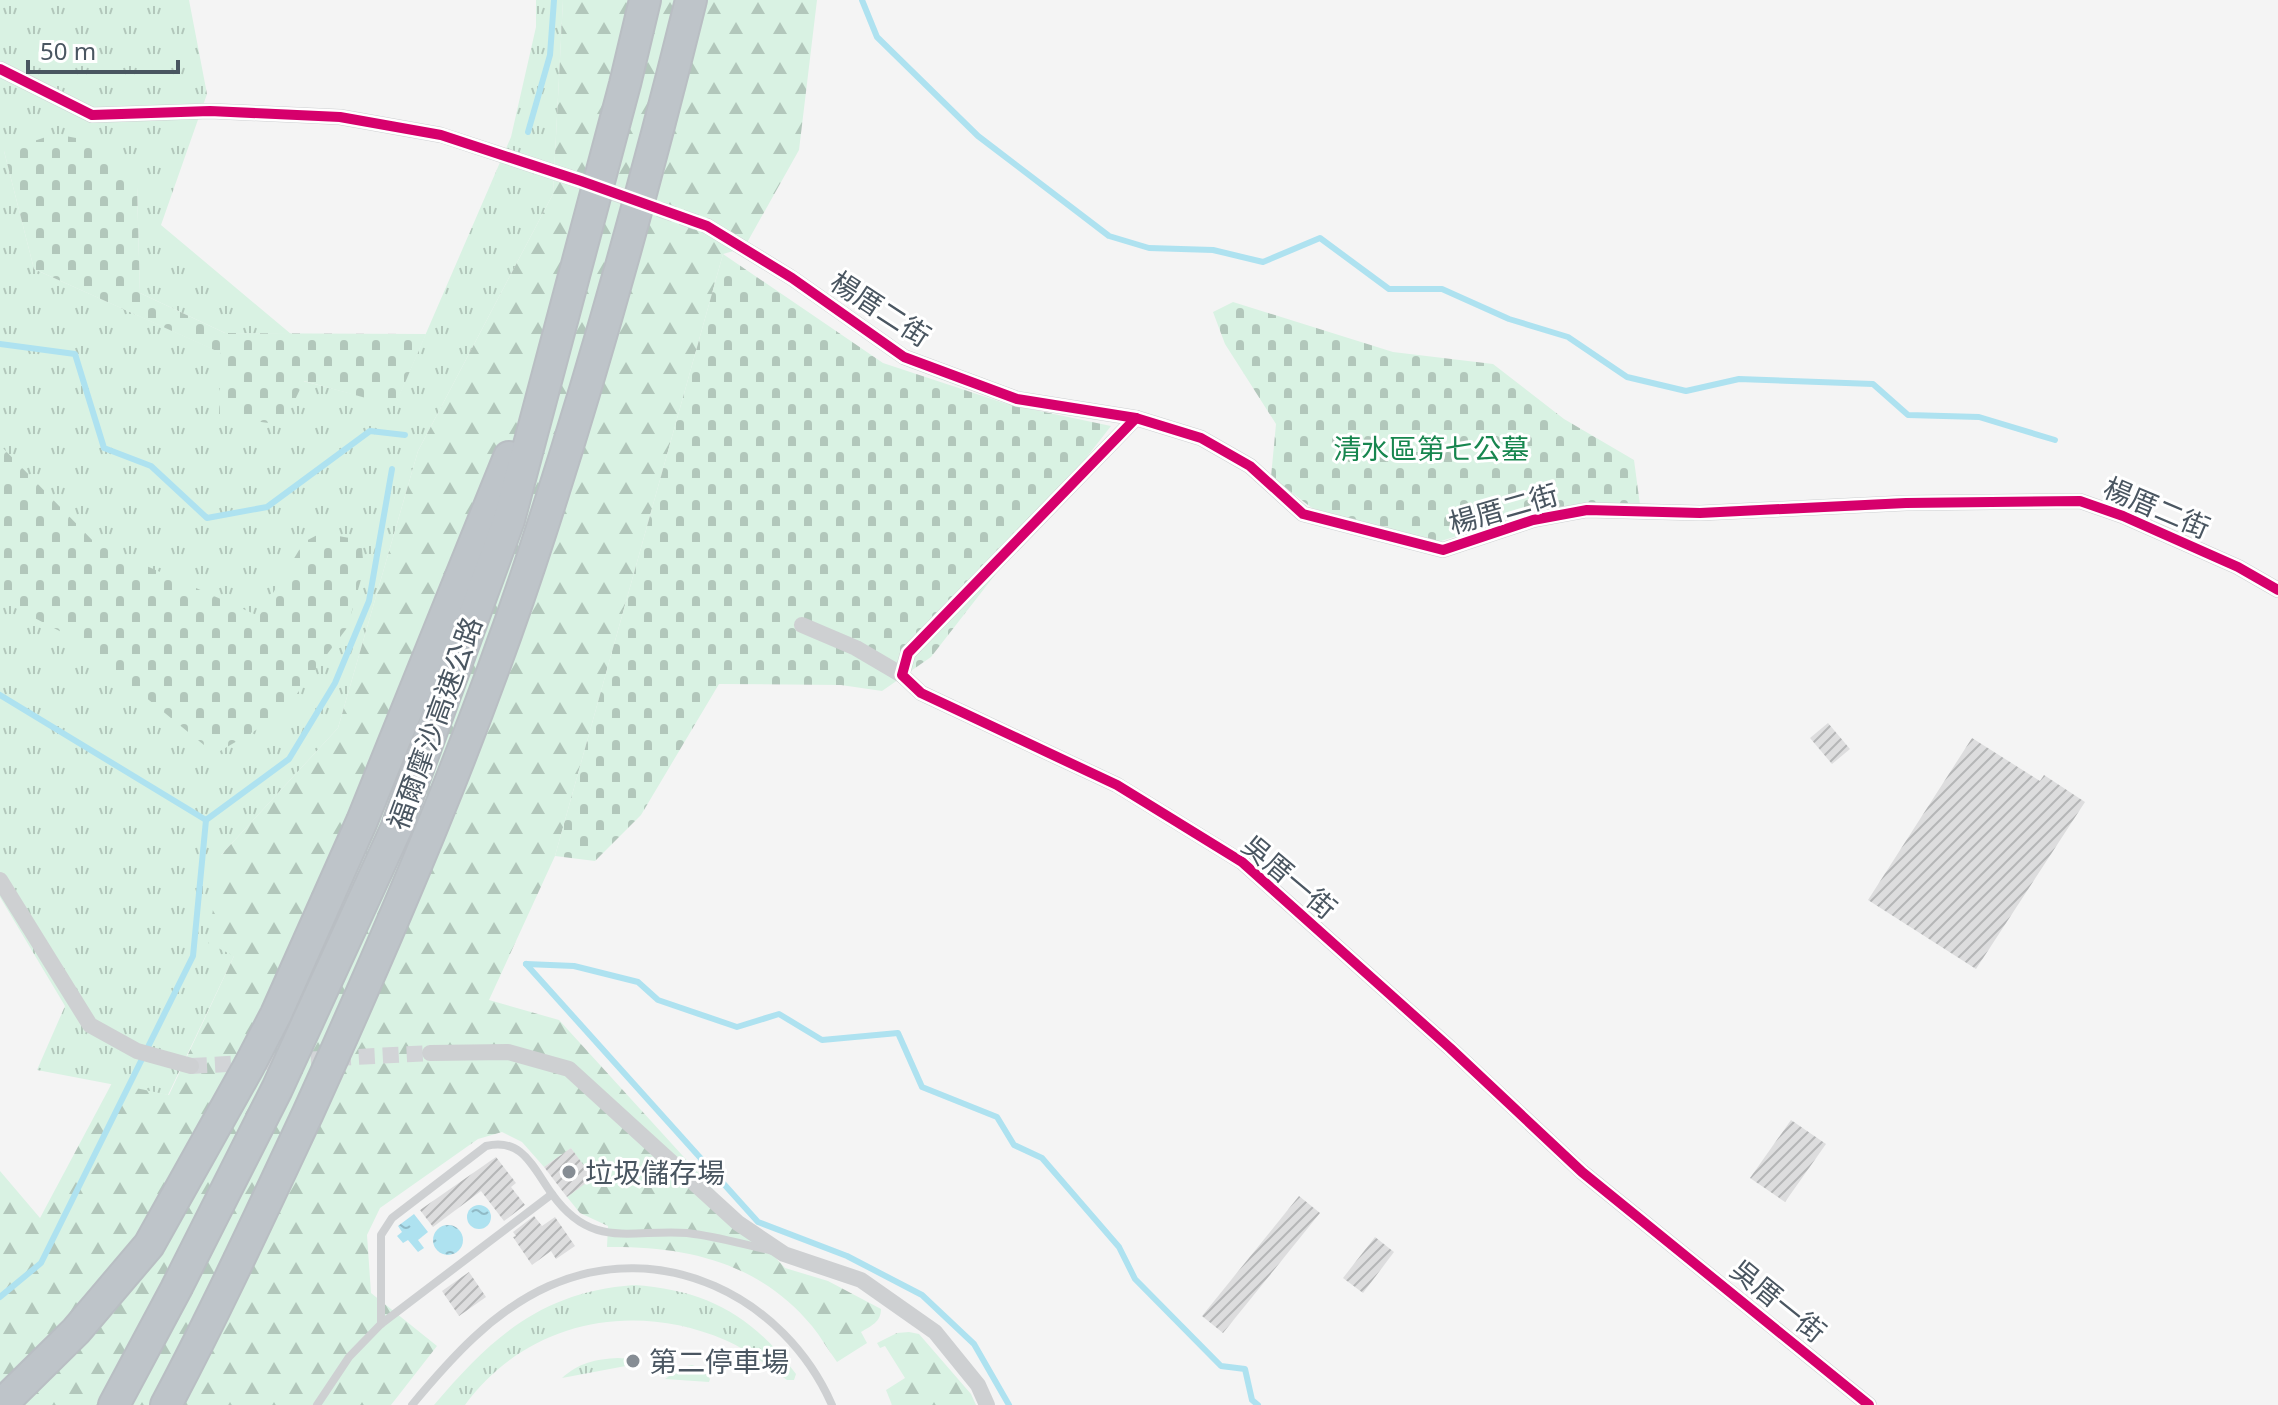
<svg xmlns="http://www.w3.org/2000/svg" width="2278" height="1405" font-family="'Noto Sans','Noto Sans TC',sans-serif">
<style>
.grass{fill:url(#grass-tufts)}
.forest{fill:url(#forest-firs)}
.cemetery{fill:url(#cemetery-stones)}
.water{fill:url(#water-ripples)}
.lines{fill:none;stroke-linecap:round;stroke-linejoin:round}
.stream{stroke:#aee2f0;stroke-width:6}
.building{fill:url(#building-hatch)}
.street-tunnel{stroke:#d2d4d7;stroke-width:16;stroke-dasharray:16 8;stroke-linecap:butt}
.highway-casing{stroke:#b9bec3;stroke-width:34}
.lane{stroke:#ced0d2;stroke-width:8}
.street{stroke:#ced0d2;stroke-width:16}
.highway{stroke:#bec4c9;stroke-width:30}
.cycleway-casing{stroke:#fff;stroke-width:15}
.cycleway{stroke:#d6006c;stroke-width:10}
.poi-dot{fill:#868d94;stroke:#fff;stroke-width:3}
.labels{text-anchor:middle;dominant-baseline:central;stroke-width:6;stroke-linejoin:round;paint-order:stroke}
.street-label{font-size:28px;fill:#4a5661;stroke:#fff}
.park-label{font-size:28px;fill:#17864f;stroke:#fff}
.poi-label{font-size:28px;fill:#4a5661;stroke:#fff;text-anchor:start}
</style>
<defs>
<pattern id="grass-tufts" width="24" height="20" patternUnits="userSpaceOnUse" patternTransform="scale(2)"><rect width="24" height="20" fill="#d9f2e3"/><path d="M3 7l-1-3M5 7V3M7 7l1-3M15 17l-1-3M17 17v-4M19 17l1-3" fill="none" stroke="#b2c7bb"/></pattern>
<pattern id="forest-firs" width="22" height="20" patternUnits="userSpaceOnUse" patternTransform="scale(2)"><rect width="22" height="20" fill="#d9f2e3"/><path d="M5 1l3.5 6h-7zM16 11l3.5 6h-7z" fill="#b2c7bb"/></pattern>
<pattern id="cemetery-stones" width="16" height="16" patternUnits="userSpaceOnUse" patternTransform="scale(2)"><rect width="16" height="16" fill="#d9f2e3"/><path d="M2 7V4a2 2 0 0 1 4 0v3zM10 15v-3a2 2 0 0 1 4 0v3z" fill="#b2c7bb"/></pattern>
<pattern id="water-ripples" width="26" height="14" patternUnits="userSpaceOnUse" patternTransform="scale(2)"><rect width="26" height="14" fill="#aee2f0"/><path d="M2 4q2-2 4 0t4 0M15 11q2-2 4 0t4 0" fill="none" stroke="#90bac6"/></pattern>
<pattern id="building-hatch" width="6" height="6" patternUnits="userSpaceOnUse" patternTransform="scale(2)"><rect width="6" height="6" fill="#ddddde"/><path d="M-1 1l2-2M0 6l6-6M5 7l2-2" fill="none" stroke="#b5b6b7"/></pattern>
</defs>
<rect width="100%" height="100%" fill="#f4f4f4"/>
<!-- grass -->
<g class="grass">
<path d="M0 0H189L207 94 161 225 291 334 225 333 140 293 137 187 4 151 34 269 222 353 303 381 395 405 511 137 536 27V0H563L553 194 418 451 338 728 221 855 234 956 168 1095 37 1070 65 1006 0 897Z"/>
<path d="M634 1285C707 1290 753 1316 796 1374L794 1380H787C767 1366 747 1349 725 1340 631 1300 526 1322 465 1405H434C492 1337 541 1292 634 1285Z"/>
<path d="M618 1358 631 1359V1365L562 1378C578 1363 596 1359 618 1358Z"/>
<path d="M692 1365 703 1369 710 1379 709 1382 665 1379 682 1367Z"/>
</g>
<!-- forest -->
<g class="forest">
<path d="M563 0H817L799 150 744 248 723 254 555 856 489 1000 559 1020 785 1268 828 1281 881 1309C881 1322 871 1326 861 1332L867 1343 837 1362C828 1350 821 1337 812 1326 759 1262 686 1246 607 1247L608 1226 580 1213 567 1197 592 1178 571 1148 544 1167 522 1142 502 1132 478 1139 380 1208 367 1235 371 1293 437 1346 391 1405H0V1171L40 1218 112 1083 169 1095 234 956 208 943 221 855 338 728 418 451 553 194Z"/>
<path d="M909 1332 919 1334 971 1394 976 1405H892L886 1390 905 1378 885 1346 880 1348 877 1343 897 1333Z"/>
</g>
<!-- cemetery -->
<g class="cemetery">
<path d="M55 134 97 142 137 186 140 293 225 333 426 334 395 406 304 381 283 425 219 416 221 353 34 269 4 151Z"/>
<path d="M723 254 883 363 1007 404 1111 426 931 657 882 691 841 685 719 684 641 815 595 861 555 856Z"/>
<path d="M1233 302 1393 352 1493 364 1564 419 1634 460 1640 505 1548 507 1435 543 1312 508 1271 477 1276 424 1225 344 1213 312Z"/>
<path d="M0 445 95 543 259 616 304 542 321 533 361 540 364 569 347 628 280 716 215 754 73 638 0 600Z"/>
</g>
<!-- water -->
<g class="water">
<circle cx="479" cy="1217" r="12"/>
<path d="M414 1214 428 1232 418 1240 424 1248 418 1252 408 1240 403 1243 397 1236 402 1232 398 1226Z"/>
<circle cx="448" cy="1240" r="15"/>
</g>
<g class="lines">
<!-- stream -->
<g class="stream">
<path d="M862 0 877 37 978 136 1109 236 1149 248 1213 250 1263 262 1320 238 1389 289H1442L1509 319 1568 337 1627 377 1686 391 1739 379 1873 384 1908 415 1979 417 2055 440"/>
<path d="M528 132 550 55 554 0"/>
<path d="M0 344 75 354 104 448 151 466 207 518 267 507 370 431 405 435"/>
<path d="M0 695 206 820"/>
<path d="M526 964 574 966 638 982 658 1000 737 1027 779 1014 822 1040 898 1033 922 1087 997 1117 1014 1145 1042 1158 1119 1247 1135 1279 1221 1366 1245 1369 1252 1400 1258 1405"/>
<path d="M526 964 758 1222 847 1256 922 1295 974 1344 1009 1405"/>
<path d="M0 1297 41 1263 193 956 206 820 289 759 335 683 369 601 392 469"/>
</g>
</g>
<!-- building -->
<g class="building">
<path d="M1828 723 1850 749 1832 764 1810 738Z"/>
<path d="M1972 738 2040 781 2044 775 2085 802 1976 969 1868 900Z"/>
<path d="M1791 1120 1826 1144 1785 1202 1750 1178Z"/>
<path d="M571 1148 593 1178 567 1197 544 1167Z"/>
<path d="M496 1157 516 1183 511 1187 525 1205 504 1221 481 1191 433 1227 420 1210Z"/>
<path d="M1299 1196 1320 1213 1223 1333 1202 1316Z"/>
<path d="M534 1216 542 1226 555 1217 575 1246 556 1259 551 1251 532 1265 513 1237 516 1236 513 1232Z"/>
<path d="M1375 1237 1394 1252 1363 1293 1343 1278Z"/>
<path d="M469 1272 486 1297 459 1316 442 1291Z"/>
</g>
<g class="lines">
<!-- street-tunnel -->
<g class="street-tunnel">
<path d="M591 185 707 226"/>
<path d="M191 1066 430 1053"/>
</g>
<defs>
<g id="highway">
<path d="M1 1405 76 1331 149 1245 249 1066 276 1014 362 821 509 457"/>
<path d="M114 1405 176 1289 277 1089 396 829 509 520 625 84 645 0"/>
<path d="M166 1405C217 1309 262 1211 308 1113 394 923 477 730 541 531 598 356 647 178 691 0"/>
</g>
</defs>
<!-- highway casing -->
<use href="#highway" class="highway-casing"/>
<!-- lane -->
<g class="lane">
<path d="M381 1324V1235L392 1218 486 1146C523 1137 533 1168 552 1194"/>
<path d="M317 1405 349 1357 381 1324 552 1194C592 1250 630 1229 687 1233 716 1236 745 1245 773 1251"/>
<path d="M412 1405C451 1358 493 1311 549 1286 661 1236 784 1296 832 1405"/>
</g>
<!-- street -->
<g class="street">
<path d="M0 69 92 115 210 111 340 117 441 135 581 181"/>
<path d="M707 226 792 278 904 357 1017 399 1136 418 1201 438 1250 466 1303 514 1443 550 1533 520 1587 510 1700 513 1906 503 2080 501 2123 516 2238 567 2278 590"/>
<path d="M1136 418 908 653 902 675 921 693 1117 785 1242 862 1450 1048 1582 1172 1869 1405"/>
<path d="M802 625 856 648 902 675"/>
<path d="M0 880 90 1025 137 1051 191 1066"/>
<path d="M430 1053 508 1052 569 1069 738 1223 784 1254 861 1280 935 1332 978 1385 987 1405"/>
</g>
<!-- highway -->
<use href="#highway" class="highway"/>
<defs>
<g id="cycleway">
<path d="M0 69 92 115 210 111 340 117 441 135 581 181 707 226 792 278 904 357 1017 399 1136 418 1201 438 1250 466 1303 514 1443 550 1533 520 1587 510 1700 513 1906 503 2080 501 2123 516 2238 567 2278 590"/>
<path d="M1136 418 908 653 902 675 921 693 1117 785 1242 862 1450 1048 1582 1172 1869 1405"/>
</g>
</defs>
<!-- cycleway casing -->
<use href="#cycleway" class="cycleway-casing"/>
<!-- cycleway -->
<use href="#cycleway" class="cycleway"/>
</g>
<!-- markers -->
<g class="poi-dot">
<circle cx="569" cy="1172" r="8"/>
<circle cx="633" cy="1361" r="8"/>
</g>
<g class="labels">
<!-- street labels -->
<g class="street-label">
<text transform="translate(881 308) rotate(33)">楊厝二街</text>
<text transform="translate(2157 507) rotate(23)">楊厝二街</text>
<text transform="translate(1503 508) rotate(-16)">楊厝二街</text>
<text transform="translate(434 723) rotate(-70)">福爾摩沙高速公路</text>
<text transform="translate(1290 876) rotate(40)">吳厝一街</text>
<text transform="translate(1779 1300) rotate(39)">吳厝一街</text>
</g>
<!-- park labels -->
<g class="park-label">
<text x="1431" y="448">清水區第七公墓</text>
</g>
<!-- poi labels -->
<g class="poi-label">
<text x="585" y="1172">垃圾儲存場</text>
<text x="649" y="1361">第二停車場</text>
</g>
</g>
<!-- scale -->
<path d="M28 60v12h150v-12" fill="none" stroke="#4a5661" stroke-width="4"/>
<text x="40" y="60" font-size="24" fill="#4a5661" stroke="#ffffff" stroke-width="6" paint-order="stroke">50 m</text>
</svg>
